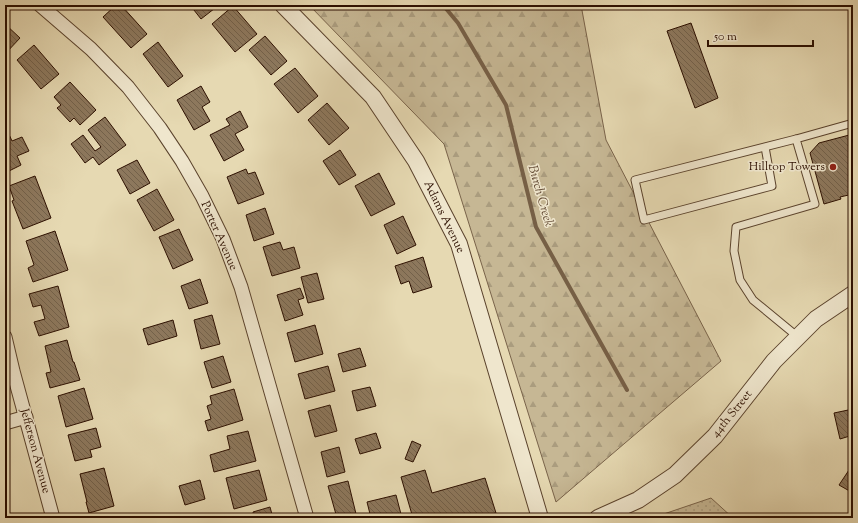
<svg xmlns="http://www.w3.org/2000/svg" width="858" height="523" font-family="'Sorts Mill Goudy',serif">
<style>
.grass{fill:url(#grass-dots);stroke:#79634a}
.forest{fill:url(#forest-firs);stroke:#79634a}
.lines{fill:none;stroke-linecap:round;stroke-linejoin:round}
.stream{stroke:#765f46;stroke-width:4}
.building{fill:url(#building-back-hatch);stroke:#2c0f00}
.service-casing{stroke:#5a422c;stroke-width:9}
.minor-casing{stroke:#5a422c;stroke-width:15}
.tertiary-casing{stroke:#5a422c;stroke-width:18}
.service{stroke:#efe6cd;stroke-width:7}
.minor{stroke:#efe6cd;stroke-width:13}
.tertiary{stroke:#efe6cd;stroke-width:16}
.poi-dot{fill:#8f2418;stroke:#efe6cd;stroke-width:1.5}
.labels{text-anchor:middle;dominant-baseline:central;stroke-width:3;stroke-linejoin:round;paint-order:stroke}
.poi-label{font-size:12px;fill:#2c0f00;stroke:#efe6cd;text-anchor:end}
.street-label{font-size:12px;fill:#2c0f00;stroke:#efe6cd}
.water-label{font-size:13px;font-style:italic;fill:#634b35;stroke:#efe6cd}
</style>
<defs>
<pattern id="grass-dots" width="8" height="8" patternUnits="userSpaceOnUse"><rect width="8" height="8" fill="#c6b794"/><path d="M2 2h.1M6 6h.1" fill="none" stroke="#aa9c7e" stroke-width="1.8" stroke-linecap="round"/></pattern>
<pattern id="forest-firs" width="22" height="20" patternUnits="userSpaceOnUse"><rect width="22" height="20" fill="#c6b794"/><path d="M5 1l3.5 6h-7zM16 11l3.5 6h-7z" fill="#aa9c7e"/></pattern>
<pattern id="building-back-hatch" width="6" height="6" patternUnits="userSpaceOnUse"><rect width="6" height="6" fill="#8d785d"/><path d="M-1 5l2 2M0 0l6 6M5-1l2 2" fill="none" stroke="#73614a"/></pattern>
</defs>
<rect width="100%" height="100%" fill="#e6d9b2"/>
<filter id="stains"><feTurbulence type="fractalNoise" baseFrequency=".005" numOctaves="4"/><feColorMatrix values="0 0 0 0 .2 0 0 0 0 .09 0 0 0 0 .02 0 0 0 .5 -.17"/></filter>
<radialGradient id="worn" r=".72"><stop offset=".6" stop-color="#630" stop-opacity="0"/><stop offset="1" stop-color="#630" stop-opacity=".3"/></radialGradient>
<!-- grass -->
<path class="grass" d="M711 498 733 518H652Z"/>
<!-- forest -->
<path class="forest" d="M309 5H581L606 140 721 361 556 502 444 144Z"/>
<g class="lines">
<!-- stream -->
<path class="stream" d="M443 5 458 23 506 105 536 227 627 390"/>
</g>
<!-- building -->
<g class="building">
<path d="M116 5H121L147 34 131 48 103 17Z"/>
<path d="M190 5H219L201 19Z"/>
<path d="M233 6 257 34 235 52 212 24Z"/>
<path d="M691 23 718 98 695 108 667 31Z"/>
<path d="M5 24 20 38 5 54Z"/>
<path d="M265 36 287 61 271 75 249 50Z"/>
<path d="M158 42 183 76 168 87 143 54Z"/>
<path d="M34 45 59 74 41 89 17 60Z"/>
<path d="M295 68 318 96 298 113 274 84Z"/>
<path d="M70 82 96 110 80 125 74 118 70 122 57 108 61 105 54 97Z"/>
<path d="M201 86 210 102 202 107 210 121 194 130 177 100Z"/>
<path d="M327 103 349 128 329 145 308 120Z"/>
<path d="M240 111 248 127 235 134 244 150 224 161 210 135 230 125 226 119Z"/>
<path d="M105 117 126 145 99 165 93 157 85 163 71 144 83 135 95 151 101 147 88 130Z"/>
<path d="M7 130 12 141 22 137 29 151 17 156 21 165 9 171 5 161V131Z"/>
<path d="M853 134V194L840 197 841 199 824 204 810 153 819 143Z"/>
<path d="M340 150 356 175 339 185 323 161Z"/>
<path d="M137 160 150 183 130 194 117 170Z"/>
<path d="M246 169 248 174 255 172 264 194 238 204 227 177Z"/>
<path d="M379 173 395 204 371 216 355 186Z"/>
<path d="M35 176 51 218 23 229 12 201 14 200 9 186Z"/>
<path d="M157 189 174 220 154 231 137 200Z"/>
<path d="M265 208 274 234 254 241 246 215Z"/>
<path d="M403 216 416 245 397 254 384 225Z"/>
<path d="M179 229 193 260 173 269 159 237Z"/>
<path d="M55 231 68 270 33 282 28 268 34 265 26 241Z"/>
<path d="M280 242 283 250 294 247 300 268 272 276 263 247Z"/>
<path d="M423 257 432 287 413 293 409 281 401 284 395 266Z"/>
<path d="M317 273 324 299 308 303 301 277Z"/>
<path d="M200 279 208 303 189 309 181 286Z"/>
<path d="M58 286 69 327 39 336 34 322 45 319 41 305 33 307 29 294Z"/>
<path d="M300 288 304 298 298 300 303 315 285 321 277 295Z"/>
<path d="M212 315 220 344 201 349 194 320Z"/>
<path d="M173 320 177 336 148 345 143 329Z"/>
<path d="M315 325 323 354 295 362 287 333Z"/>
<path d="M67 340 73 362H74L80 380 50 388 46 373 51 372 45 346Z"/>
<path d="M360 348 366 366 343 372 338 354Z"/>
<path d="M223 356 231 382 212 388 204 362Z"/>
<path d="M328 366 335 391 305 399 298 374Z"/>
<path d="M370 387 376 406 357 411 352 391Z"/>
<path d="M84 388 93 419 66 427 58 396Z"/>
<path d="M234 389 243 420 208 431 205 421 211 419 207 406 212 404 210 396Z"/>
<path d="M330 405 337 431 315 437 308 411Z"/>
<path d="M853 409V435L840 439 834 413Z"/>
<path d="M96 428 101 447 90 450 92 457 75 461 68 435Z"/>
<path d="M248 431 256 461 214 472 210 455 230 449 227 436Z"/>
<path d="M376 433 381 448 360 454 355 439Z"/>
<path d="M412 441 421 445 413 462 405 459Z"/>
<path d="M339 447 345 472 327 477 321 452Z"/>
<path d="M853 464V493L839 485Z"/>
<path d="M104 468 114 506 89 513 86 502H87L80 474Z"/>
<path d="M259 470 267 500 234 509 226 478Z"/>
<path d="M425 470 432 493 485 478 496 513 479 518H413L401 477Z"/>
<path d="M200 480 205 499 185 505 179 486Z"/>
<path d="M348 481 357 518H337L328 486Z"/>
<path d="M396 495 402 518H371L367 502Z"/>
<path d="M853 496V508L849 506Z"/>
<path d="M270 507 273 518H254L253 512Z"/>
</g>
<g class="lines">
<defs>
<g id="service">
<path d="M765 147 772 186 644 220 635 180 796 139"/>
<path d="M798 337 753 300 740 280 734 251 736 227 815 204 796 139 853 123"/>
</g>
<g id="minor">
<path d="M40 5 91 49 128 87 160 128 182 161 202 196 223 239 241 287 307 518"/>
<path d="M5 337 13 371 53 518"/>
<path d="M5 423 26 417"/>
</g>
<g id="tertiary">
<path d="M283 5 373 97 416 161 459 244 540 518"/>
<path d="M598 518 638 500 675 475 715 436 774 361 816 319 853 294"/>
</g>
</defs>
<!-- service casing -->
<use href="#service" class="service-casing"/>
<!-- minor casing -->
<use href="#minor" class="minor-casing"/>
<!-- tertiary casing -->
<use href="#tertiary" class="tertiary-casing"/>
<!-- service -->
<use href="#service" class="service"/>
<!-- minor -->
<use href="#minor" class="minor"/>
<!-- tertiary -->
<use href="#tertiary" class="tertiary"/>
</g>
<!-- markers -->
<circle class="poi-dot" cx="833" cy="167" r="4"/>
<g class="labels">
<!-- poi labels -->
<g class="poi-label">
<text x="825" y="167">Hilltop Towers</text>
</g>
<!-- street labels -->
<g class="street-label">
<text transform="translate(444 217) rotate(64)">Adams Avenue</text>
<text transform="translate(219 236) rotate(66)">Porter Avenue</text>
<text transform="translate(732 414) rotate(-51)">44th Street</text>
<text transform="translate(35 451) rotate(75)">Jefferson Avenue</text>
</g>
<!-- water labels -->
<g class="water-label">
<text transform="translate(540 196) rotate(74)">Burch Creek</text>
</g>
</g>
<!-- margin -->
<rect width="858" height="523" fill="none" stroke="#e6d9b2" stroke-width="20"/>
<rect x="6" y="6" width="846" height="511" fill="none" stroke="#2c0f00" stroke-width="2"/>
<rect x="10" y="10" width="838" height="503" fill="none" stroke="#2c0f00"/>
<!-- scale -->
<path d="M708 40v6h105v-6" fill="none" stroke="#2c0f00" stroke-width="2"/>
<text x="714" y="40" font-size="12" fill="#2c0f00" stroke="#efe6cd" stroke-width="3" paint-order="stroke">50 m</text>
<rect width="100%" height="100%" filter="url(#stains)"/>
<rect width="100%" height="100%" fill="url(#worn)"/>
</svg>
